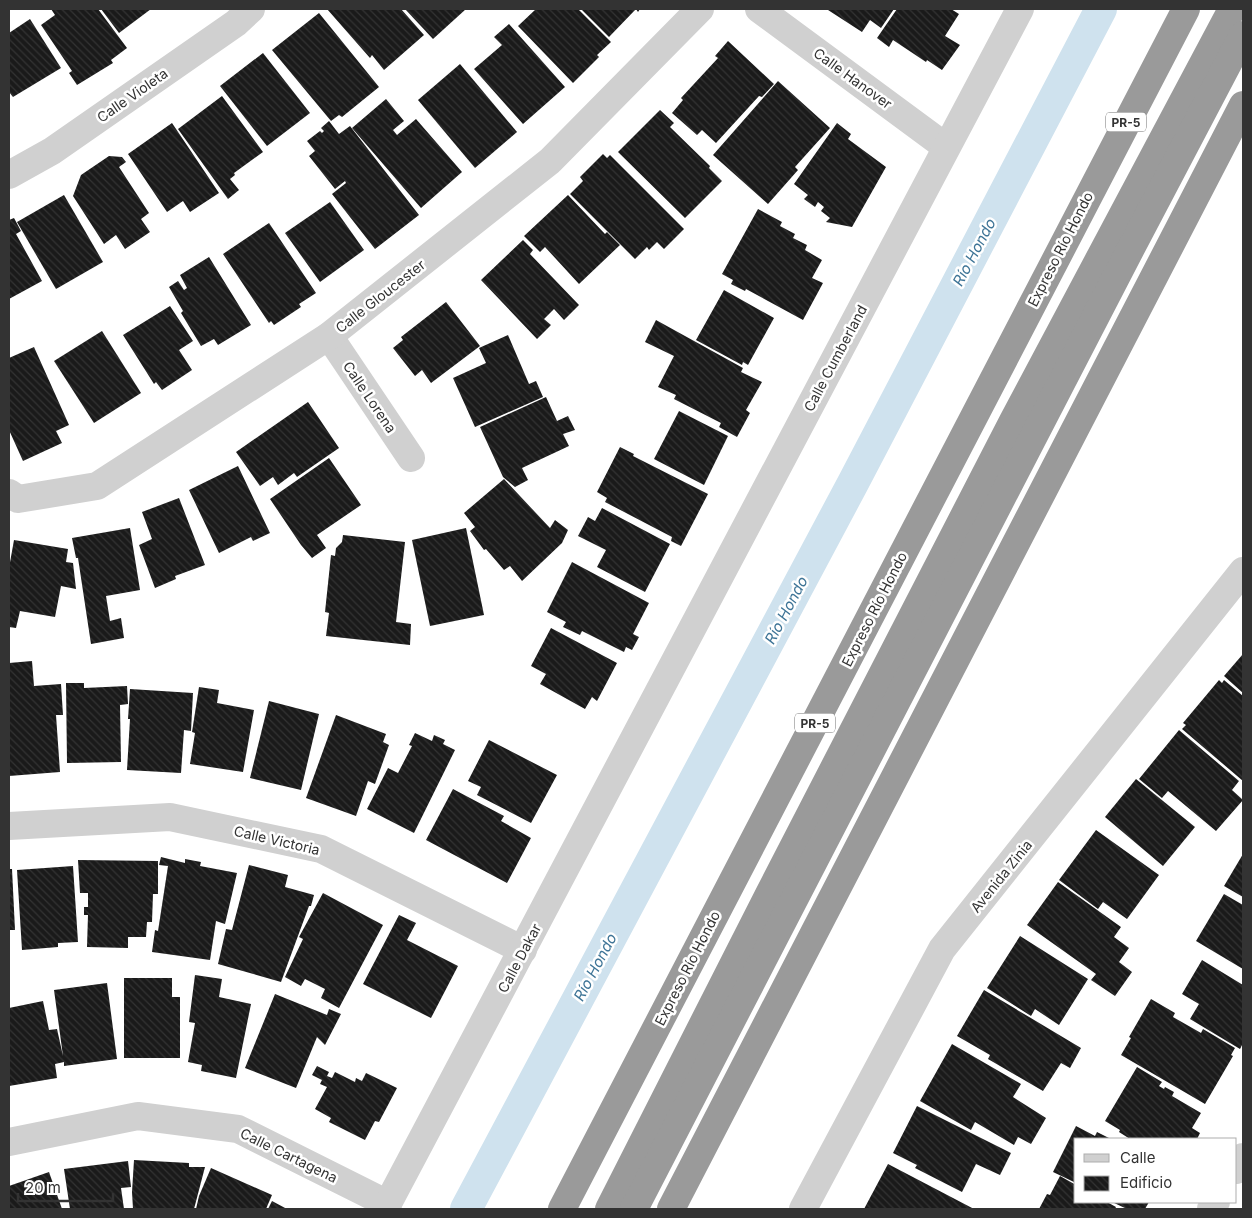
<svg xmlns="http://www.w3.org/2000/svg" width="1252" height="1218" font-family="Inter,sans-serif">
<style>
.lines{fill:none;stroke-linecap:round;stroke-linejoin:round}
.canal{stroke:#cfe2ee;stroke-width:32}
.building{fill:url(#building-back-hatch)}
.minor{stroke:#d0d0d0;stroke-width:28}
.highway{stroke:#9a9a9a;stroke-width:28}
.labels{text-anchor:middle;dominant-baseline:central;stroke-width:5;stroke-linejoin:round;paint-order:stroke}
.shield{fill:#fff;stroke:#707070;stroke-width:1}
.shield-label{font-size:12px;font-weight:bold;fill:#333}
.street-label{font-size:14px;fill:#333;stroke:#fff}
.water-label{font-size:15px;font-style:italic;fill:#3f7597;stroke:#fff}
</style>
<defs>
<pattern id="building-back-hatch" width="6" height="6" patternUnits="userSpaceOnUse" patternTransform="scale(1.25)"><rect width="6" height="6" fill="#1a1a1a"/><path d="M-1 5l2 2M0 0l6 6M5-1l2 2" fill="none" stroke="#333"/></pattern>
</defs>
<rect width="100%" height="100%" fill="#fff"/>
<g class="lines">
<!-- canal -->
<path class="canal" d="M466 1209 853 483 1101 9"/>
</g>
<!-- building -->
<g class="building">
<path d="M51 9H98L127 48 111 60 113 63 77 85 69 73 72 71 41 25 55 15Z"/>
<path d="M101 9H151L119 33Z"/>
<path d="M327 9H401L424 35 384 70 372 55 370 58Z"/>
<path d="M405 9H466L433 39Z"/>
<path d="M536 9H578L611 42 597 55 599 57 573 83 518 26Z"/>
<path d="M581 9H640L638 12 636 9 609 37Z"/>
<path d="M829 9H894L881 28 870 20 862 32 828 10Z"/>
<path d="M897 9H951L959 14 945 36 960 45 942 70 927 60 926 62 893 40 889 47 877 38Z"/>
<path d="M319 13 379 87 342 117 339 115 331 121 272 50Z"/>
<path d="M30 19 61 68 13 97 9 92V33Z"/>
<path d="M509 24 565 87 523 124 474 69 502 45 494 37Z"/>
<path d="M728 41 774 84 762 97 759 96 716 143 702 130 697 135 672 113 683 100 681 98 718 58 715 56Z"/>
<path d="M263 53 310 113 267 146 220 86Z"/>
<path d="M460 64 517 132 475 168 418 100Z"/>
<path d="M778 81 830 128 795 167 798 170 768 204 713 155Z"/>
<path d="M222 96 263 152 234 173 235 175 230 179 239 190 228 199 178 129Z"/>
<path d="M386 99 404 121 393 130 397 135 416 119 462 172 421 208 352 128Z"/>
<path d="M660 110 674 123 670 127 710 166 709 168 722 181 685 218 618 152Z"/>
<path d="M329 121 339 134 350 126 419 215 375 249 332 194 346 183 345 181 335 189 309 156 315 151 307 141 320 131 322 133 324 131 321 128Z"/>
<path d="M172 123 219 193 190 212 183 201 167 212 128 154Z"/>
<path d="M837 123 851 134 848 139 886 167 852 227 826 222 830 218 821 211 824 207 818 202 815 207 804 199 808 195 794 184Z"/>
<path d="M603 154 607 158 610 155 684 229 664 249 657 242 649 250 647 247 635 259 570 194 583 181 580 177Z"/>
<path d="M109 156 122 157 126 162 119 167 149 213 141 219 150 232 125 249 116 235 104 244 73 196 81 175Z"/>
<path d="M64 195 103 262 56 289 17 222Z"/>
<path d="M568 195 605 234 607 232 620 245 579 284 545 247 540 252 524 236Z"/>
<path d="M330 202 364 250 320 282 285 233Z"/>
<path d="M758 209 782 222 780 226 795 234 793 238 807 245 805 250 822 260 812 278 823 283 803 320 746 289 745 291 731 284 733 280 722 274Z"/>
<path d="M14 218 21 231 16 234 42 281 9 299V220Z"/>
<path d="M269 223 316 293 299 304 301 307 274 325 271 321 269 323 223 254Z"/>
<path d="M523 240 533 250 530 254 579 305 564 320 554 309 544 319 551 325 537 339 481 280Z"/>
<path d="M209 257 251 325 218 345 214 339 201 346 181 313 183 311 169 287 178 281 184 290 187 288 180 275Z"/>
<path d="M724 290 774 318 748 365 743 362 742 365 696 340Z"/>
<path d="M446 302 480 346 431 383 422 370 415 376 393 348 403 340 401 337Z"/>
<path d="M170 306 193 341 179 350 192 370 162 390 156 382 154 384 123 335Z"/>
<path d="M656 320 743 368 741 372 762 382 746 410 750 413 737 437 719 427 721 423 674 399 676 395 658 387 674 356 645 342Z"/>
<path d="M102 331 141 393 94 423 54 361Z"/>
<path d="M508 335 529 384 536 381 543 397 475 427 453 378 486 363 479 348Z"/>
<path d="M34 347 69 425 56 431 62 443 23 461 9 430V358Z"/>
<path d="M546 397 557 421 568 416 575 430 563 434 569 446 522 468 528 480 515 487 503 477 480 427Z"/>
<path d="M308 402 339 448 297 477 294 473 278 485 273 477 260 486 236 452Z"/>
<path d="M679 411 728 436 704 485 654 459Z"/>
<path d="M620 447 634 454 633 456 708 494 681 546 671 541 672 537 605 502 607 498 597 492Z"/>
<path d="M329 458 361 505 317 535 326 548 312 558 301 545 270 499Z"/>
<path d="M238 466 270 533 253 541 251 537 219 553 189 490Z"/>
<path d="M504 479 550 528 555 520 568 530 562 543 522 581 510 566 504 570 486 549 484 550 470 531 475 527 464 513Z"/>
<path d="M179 498 205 565 175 576 176 579 155 588 139 545 152 539 142 512Z"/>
<path d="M602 508 670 544 645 592 597 567 606 550 578 536 588 517 595 521Z"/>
<path d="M130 528 140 590 106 596 110 621 121 618 124 638 91 644 78 558H76L72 538Z"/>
<path d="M466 528 484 615 430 626 412 540Z"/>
<path d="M343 535 405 542 396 622 411 624 410 645 326 636 329 613 325 612 331 555 335 556 336 548 342 542Z"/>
<path d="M14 540 68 549 66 562 73 563 76 589 61 586 55 617 20 611 16 628 9 627V568Z"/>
<path d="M572 562 649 603 633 634 639 637 632 650 626 647 624 652 582 631 580 635 563 627 566 622 547 612Z"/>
<path d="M551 628 617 663 597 701 592 697 585 709 540 684 546 674 531 666Z"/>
<path d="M1243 654V693L1224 676Z"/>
<path d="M32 661 34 686 61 684 63 715H56L60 772 9 776V663Z"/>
<path d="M1219 680 1222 683 1224 680 1243 696V781L1182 729 1186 725 1183 723Z"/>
<path d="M66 683H84V688L127 686 128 704 120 705 121 762 67 763Z"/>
<path d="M199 687 219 690 217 703 254 710 243 772 190 764 195 733 192 732Z"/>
<path d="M130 689 193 693 191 731 184 730 181 773 127 770 130 719H128Z"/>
<path d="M269 701 319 714 301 790 250 778Z"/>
<path d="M336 715 386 734 383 742 389 745 375 784 368 781 356 816 306 798Z"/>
<path d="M1179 730 1239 781 1232 790 1243 800 1216 831 1168 791 1162 798 1139 779Z"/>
<path d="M415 733 432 741 434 735 445 740 443 744 455 750 414 833 367 809 388 768 398 773 412 746 409 745Z"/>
<path d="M489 740 557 775 531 823 477 795 481 787 468 781Z"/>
<path d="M1136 779 1195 827 1163 866 1105 817Z"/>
<path d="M453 789 504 816 501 821 531 838 507 883 426 840Z"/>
<path d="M1096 830 1159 875 1127 919 1103 902 1098 909 1059 880Z"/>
<path d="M1243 854V897L1224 886Z"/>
<path d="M161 857 185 863V859L201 862 200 866 237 873 225 924 216 921 210 960 152 952 155 930 158 931 168 866 159 865Z"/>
<path d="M78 860 158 861V894H153L152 922H147L146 937H128V948L87 947 88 915H84V907H88V893H80Z"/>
<path d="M249 865 288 875 285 887 314 895 311 906H309L281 982 218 964 226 929 232 930Z"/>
<path d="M73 866 78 942 58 943V947L22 950 17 870Z"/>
<path d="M9 869H12L15 930H9Z"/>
<path d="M1058 882 1121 927 1114 937 1129 948 1119 962 1132 972 1115 996 1091 980 1096 974 1027 925Z"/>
<path d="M323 893 383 925 339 1008 321 998 325 989 305 979 301 986 285 977 303 939 299 937Z"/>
<path d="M1224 894 1243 905V969L1196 941Z"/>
<path d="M399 915 416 923 407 940 458 966 431 1018 363 984Z"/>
<path d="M1020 936 1088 979 1059 1025 1035 1009 1031 1016 987 988Z"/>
<path d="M1202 960 1243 985V1043L1240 1049 1190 1019 1199 1004 1182 994Z"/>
<path d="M195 975 222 979 219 997 251 1004 236 1078 201 1071 202 1065 188 1062 195 1023 189 1022Z"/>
<path d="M124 978H172V997H180V1058H124Z"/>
<path d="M107 983 117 1059 64 1066V1062L55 1064 57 1078 9 1086V1008L43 1001 49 1030 57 1029 63 1056 54 990Z"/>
<path d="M984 990 1081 1048 1070 1068 1061 1063 1043 1091 988 1059 990 1055 957 1036Z"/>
<path d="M275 994 327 1015 329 1009 341 1014 325 1045 317 1037 296 1088 245 1068Z"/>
<path d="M1151 999 1175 1013 1173 1017 1201 1033 1203 1029 1235 1048 1231 1055 1233 1056 1205 1104 1121 1055 1131 1038 1129 1037Z"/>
<path d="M952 1044 1021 1084 1013 1097 1046 1118 1031 1144 1018 1137 1014 1145 975 1122 971 1130 920 1101Z"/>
<path d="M317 1066 329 1072 327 1076 332 1078 335 1072 355 1082 356 1078 362 1081 366 1073 397 1088 379 1122 375 1121 365 1140 329 1122 331 1118 315 1109 327 1087 320 1084 322 1080 312 1075Z"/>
<path d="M1137 1067 1162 1082 1159 1086 1164 1089 1165 1087 1174 1092 1172 1096 1201 1113 1192 1128 1200 1133 1197 1139H1130L1119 1132 1120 1130 1105 1121Z"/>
<path d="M917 1106 1011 1153 1000 1175 976 1164 962 1192 915 1168 917 1165 893 1153Z"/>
<path d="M1076 1126 1095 1136 1097 1132 1111 1139H1076V1183L1053 1172Z"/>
<path d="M134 1160 189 1163V1167H205L194 1209H133L132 1192Z"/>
<path d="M128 1161 131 1187 121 1188 124 1209H70L64 1169Z"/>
<path d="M888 1164 974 1209H864Z"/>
<path d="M211 1168 272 1195 266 1209H196L199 1196Z"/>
<path d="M49 1172 62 1209H9V1186Z"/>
<path d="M1060 1176 1076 1185V1202H1107L1116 1207 1115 1209H1039L1047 1194 1050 1195Z"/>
<path d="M272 1201 287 1209H268Z"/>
<path d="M1112 1202H1149L1145 1209H1127Z"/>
</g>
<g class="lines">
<!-- minor -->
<g class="minor">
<path d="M759 9 946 147"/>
<path d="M9 175 52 151 236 23 251 9"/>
<path d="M329 336 411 458"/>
<path d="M9 493 18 499 97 486 329 336 550 161 700 9"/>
<path d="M9 826 170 817 321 849 523 950"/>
<path d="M9 1142 138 1116 238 1129 388 1204"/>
<path d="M1236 1170 1243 1157"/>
<path d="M385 1209 1020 9"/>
<path d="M803 1209 942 949 1243 571"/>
<path d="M1211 1209 1216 1202"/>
</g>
<!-- highway -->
<g class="highway">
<path d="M562 1209 1186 9"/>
<path d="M609 1209 769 894 1013 421 1232 9"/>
<path d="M634 1209 1128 254 1243 35"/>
<path d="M671 1209 1243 105"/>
</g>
</g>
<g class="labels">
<!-- shield labels -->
<g class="shield">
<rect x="1106" y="112.5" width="40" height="19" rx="4"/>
<rect x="795" y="713.5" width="40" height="19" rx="4"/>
</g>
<g class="shield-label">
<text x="1126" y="122">PR-5</text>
<text x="815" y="723">PR-5</text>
</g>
<!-- street labels -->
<g class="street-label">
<text transform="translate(853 78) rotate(36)">Calle Hanover</text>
<text transform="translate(132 95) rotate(-35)">Calle Violeta</text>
<text transform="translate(1060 249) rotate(-63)">Expreso Río Hondo</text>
<text transform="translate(380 296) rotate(-38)">Calle Gloucester</text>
<text transform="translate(835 358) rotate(-62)">Calle Cumberland</text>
<text transform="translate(370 397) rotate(56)">Calle Lorena</text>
<text transform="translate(874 609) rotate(-63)">Expreso Río Hondo</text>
<text transform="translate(277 840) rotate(13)">Calle Victoria</text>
<text transform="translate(1001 876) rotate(-51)">Avenida Zinia</text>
<text transform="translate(519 958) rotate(-62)">Calle Dakar</text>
<text transform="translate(687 968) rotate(-63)">Expreso Río Hondo</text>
<text transform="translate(289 1155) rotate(26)">Calle Cartagena</text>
</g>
<!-- water labels -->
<g class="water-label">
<text transform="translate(974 252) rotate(-62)">Río Hondo</text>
<text transform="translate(786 610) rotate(-62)">Río Hondo</text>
<text transform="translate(595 967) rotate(-62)">Río Hondo</text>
</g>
</g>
<!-- border -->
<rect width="1252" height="1218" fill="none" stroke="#333333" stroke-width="20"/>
<!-- legend -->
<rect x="1074" y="1138" width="162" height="65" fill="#ffffff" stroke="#adadad"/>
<rect x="1084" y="1154" width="25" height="8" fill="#d0d0d0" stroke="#adadad"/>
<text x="1120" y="1163" font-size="15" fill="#333333">Calle</text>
<rect x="1084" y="1176" width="25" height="15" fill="url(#building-back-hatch)" stroke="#adadad"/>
<text x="1120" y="1188" font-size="15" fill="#333333">Edificio</text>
<!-- scale -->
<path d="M18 1193v8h95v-8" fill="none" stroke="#333333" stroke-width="2.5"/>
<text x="25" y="1193" font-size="15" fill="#333333" stroke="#ffffff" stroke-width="4" paint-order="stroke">20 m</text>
</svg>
